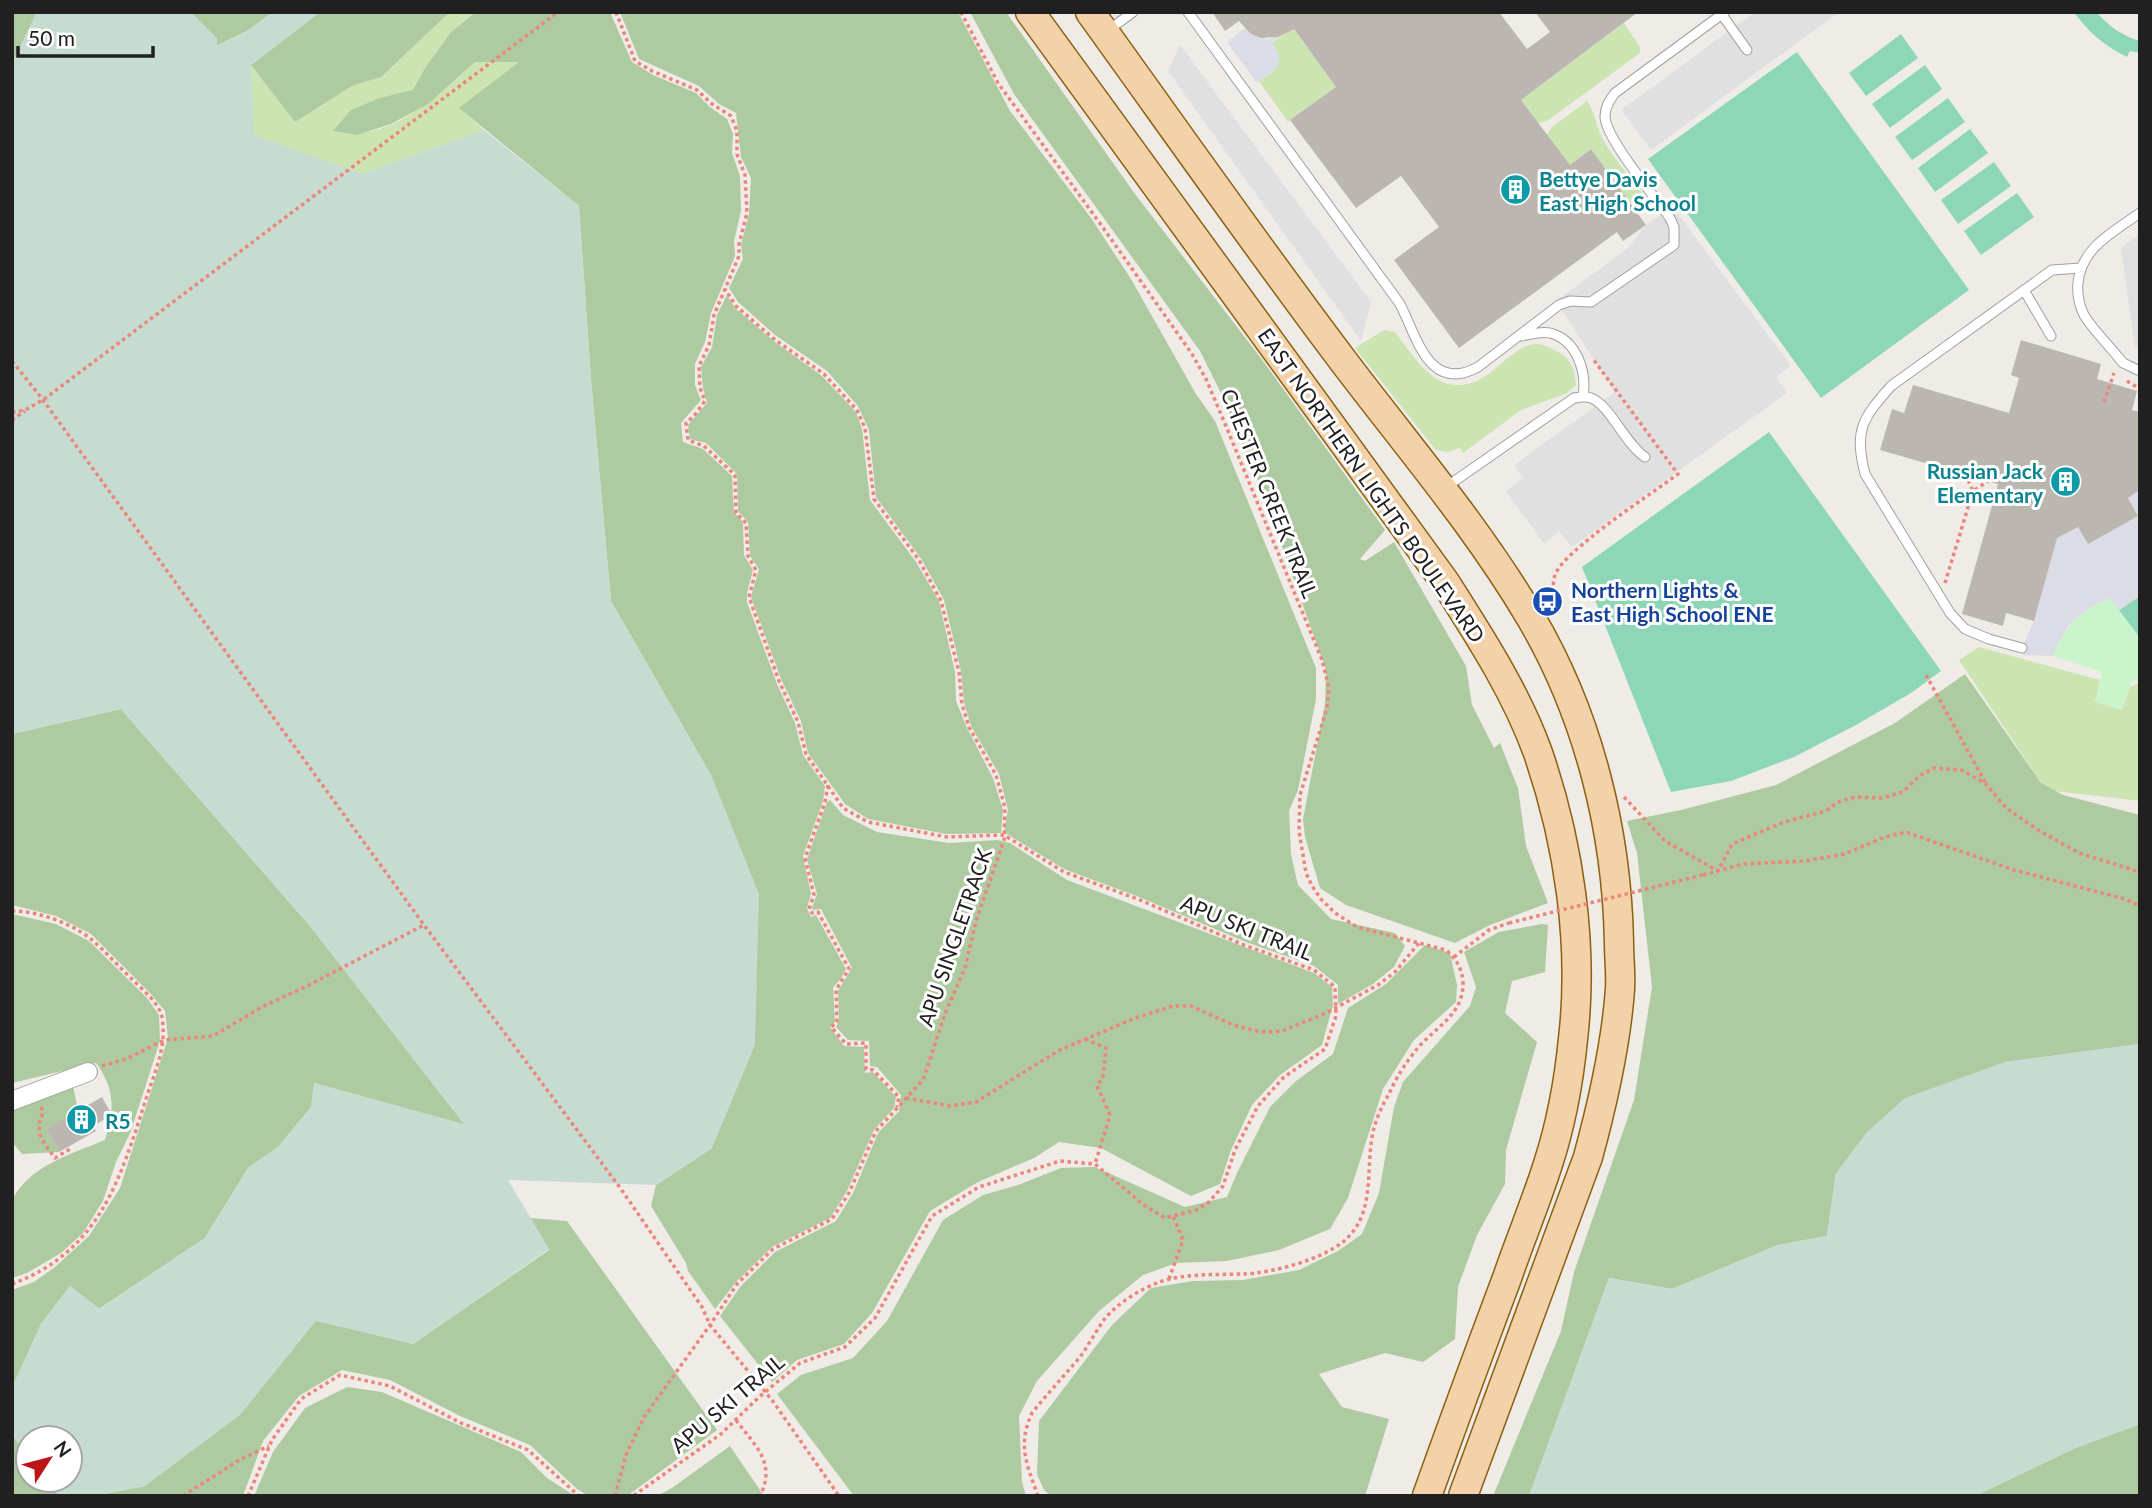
<svg xmlns="http://www.w3.org/2000/svg" width="2152" height="1508" font-family="Lato,sans-serif">
<style>
.grass{fill:#cce4b2}
.forest{fill:#adcaa0}
.wetland{fill:#c6dcd1}
.park{fill:#c9f4cc}
.pitch{fill:#8dd6b8}
.parking{fill:#e0e0e0}
.plaza{fill:#dbdce5}
.building{fill:#bcb6b0}
.lines{fill:none;stroke-linecap:round;stroke-linejoin:round}
.lane-casing{stroke:#a1a1a1;stroke-width:11}
.street-casing{stroke:#a1a1a1;stroke-width:20}
.primary-casing{stroke:#8c6010;stroke-width:31}
.path{stroke:#ec857b;stroke-width:3.5;stroke-dasharray:3.5 3.5;stroke-linecap:butt}
.lane{stroke:#fff;stroke-width:9}
.street{stroke:#fff;stroke-width:18}
.primary{stroke:#f3d1a9;stroke-width:28}
.path-bridge{stroke:#ec857b;stroke-width:3.5;stroke-dasharray:3.5 3.5;stroke-linecap:butt}
.labels{text-anchor:middle;dominant-baseline:central;stroke-width:6;stroke-linejoin:round;paint-order:stroke}
.culture-label{font-size:21px;font-weight:bold;fill:#0d838f;stroke:#fff;text-anchor:start}
.street-label{font-size:21px;fill:#202020;stroke:#fff}
.transit-label{font-size:21px;font-weight:bold;fill:#164399;stroke:#fff;text-anchor:start}
</style>
<rect width="100%" height="100%" fill="#efece7"/>
<!-- grass -->
<g class="grass">
<path d="M450 12H476L451 32 425 68 413 91 380 98 334 131C388 145 438 95 475 62H521L460 108 484 130 362 174 253 135 251 65 295 122 352 86 381 77Z"/>
<path d="M1285 17 1336 87 1288 122 1259 81 1275 70V46L1272 43 1284 34Z"/>
<path d="M1624 23 1640 47V53L1547 121 1538 123 1521 100Z"/>
<path d="M1587 101C1596 114 1596 127 1604 141 1614 159 1630 177 1643 194L1630 203 1591 149 1570 165 1547 135 1552 127Z"/>
<path d="M1384 330 1395 332C1410 351 1428 383 1454 385 1490 388 1506 348 1535 344 1543 343 1553 349 1560 353 1572 360 1575 372 1576 385L1567 393 1521 410 1463 453 1460 448 1448 452 1436 450 1355 348Z"/>
<path d="M1979 647 2100 680 2095 702 2122 710 2130 687 2140 683V801L2046 790 1959 660Z"/>
</g>
<!-- forest -->
<g class="forest">
<path d="M12 12H37L12 64Z"/>
<path d="M191 12H273L247 31 216 46Z"/>
<path d="M320 12H450L381 77 352 86 295 122 251 65Z"/>
<path d="M476 12H610L632 62 653 75 696 93 710 107 727 119 733 134 732 153 740 176 741 211 734 241 735 256 711 313 705 342 695 364V385L701 400 681 423 683 442 703 449 732 476 734 512 743 522 744 555 753 570 747 593V602L777 684 795 723 803 755 825 786 823 801 803 856 811 894 807 908 811 917 816 915 846 969 840 980 833 987 835 1022 830 1027 844 1046 864 1047 865 1073 873 1072 896 1097 894 1108 874 1130 847 1191 830 1218 772 1247 736 1282 715 1309 688 1271 686 1263 651 1206 656 1185 712 1148V777L611 601 591 380 579 206 459 108 519 62H475L428 104 391 124 357 135 333 131 351 110 380 98 413 90 425 68 451 32Z"/>
<path d="M620 12H958L1010 111 1091 218 1131 279 1196 394 1215 421 1316 668V699L1298 790 1289 811 1291 854 1298 885 1331 919 1395 933 1405 946 1394 967 1373 984 1338 1004V985L1314 966 1246 942 1139 897 1064 869 1004 832 1008 810 999 774 971 726 964 702 961 671 944 600 922 560 876 497 869 430 858 406 827 371 775 335 738 302 729 288 743 259 741 245 749 214 751 178 741 157 736 113 719 104 699 86 639 59Z"/>
<path d="M970 12H1006L1135 194 1260 357 1385 530 1360 559 1365 561 1394 542 1466 666 1472 705 1494 748 1500 743 1518 788 1526 846 1548 903 1490 925 1455 943 1346 905 1320 888 1305 837 1303 819 1325 704 1326 670 1261 488 1220 391 1200 351 1014 94Z"/>
<path d="M727 295 735 308 775 342 822 376 856 412 862 429 870 500 916 562 939 601 955 672 956 701 967 728 993 778 1003 810 1001 833 946 834 868 819 845 804 808 753 801 721 781 679 751 597 759 569 750 556 748 522 738 511 737 474 706 443 690 439 688 425 707 403 703 388 701 367 712 347 717 315Z"/>
<path d="M1965 674 2041 783 2063 795 2140 815V1044L2005 1062 1836 1173 1827 1236 1778 1245 1672 1289 1609 1278 1529 1496H1493L1561 1331 1574 1272 1634 1100 1652 987 1637 853 1627 821 1681 810 1776 785 1895 723Z"/>
<path d="M121 709 310 926 465 1125 314 1083 311 1107 278 1147 248 1168 205 1238 99 1309 70 1286 41 1324 12 1388V1290L34 1282 55 1267 89 1236 120 1188 168 1038 165 1011 151 994 91 934 56 916 12 905V734Z"/>
<path d="M830 800 843 815 877 832 949 843 997 840 1010 843 1067 880 1314 973 1332 987 1333 1005 1322 1045 1280 1075 1252 1105 1231 1150 1220 1184 1191 1196 1101 1148 1059 1142 1034 1158 978 1182 930 1211 872 1313 844 1344 797 1360 772 1382 720 1316 740 1287 775 1252 836 1221 853 1193 878 1133 899 1111 901 1095 877 1067 870 1066 869 1041 848 1040 836 1027 839 1022 838 991 852 968 821 909 813 910 812 908 817 894 807 859 827 802Z"/>
<path d="M12 914 56 924 89 941 147 998 159 1015 160 1041 131 1131 116 1162 103 1201 83 1233 61 1253 27 1273 12 1278V1200C30 1165 72 1154 105 1140 114 1111 116 1090 96 1063L12 1083Z"/>
<path d="M1542 924 1548 925 1545 972 1512 981 1505 1013 1537 1042 1506 1150 1505 1184 1477 1235 1458 1287 1455 1339 1423 1362 1385 1353 1319 1374 1342 1407 1389 1419 1365 1496H1051L1044 1490 1037 1474 1039 1421 1112 1325 1151 1288 1193 1281 1243 1280 1299 1270 1338 1251 1362 1234 1379 1193 1394 1107 1403 1082 1470 1006 1476 987 1464 952 1499 932Z"/>
<path d="M1425 945 1450 953 1457 985 1456 1002 1414 1040 1383 1089 1348 1198 1330 1229 1279 1250 1227 1261 1176 1263 1143 1275 1099 1311 1037 1381 1019 1416 1022 1482 1026 1496H854L777 1394 801 1375 853 1358 887 1321 943 1220 983 1195 1018 1185 1061 1168 1095 1167 1185 1207 1227 1197 1237 1173 1270 1107 1296 1081 1333 1054 1348 1008 1386 984Z"/>
<path d="M73 1086 78 1111 46 1129 59 1152 22 1154 12 1142V1111Z"/>
<path d="M530 1218 567 1221 717 1430 627 1496H589L577 1489 530 1445 460 1416 390 1380 342 1370 299 1396 263 1441 243 1496H94L145 1486 284 1359 316 1320 413 1344 549 1250Z"/>
<path d="M347 1387 382 1392 521 1452 547 1478 575 1496H254L273 1452 305 1408Z"/>
<path d="M2140 1424V1496H1975L2073 1449Z"/>
<path d="M12 1435 28 1455V1480H47L59 1496H12Z"/>
<path d="M730 1446 764 1496H657L672 1488Z"/>
</g>
<!-- wetland -->
<g class="wetland">
<path d="M37 12H191L217 38V46L247 31 273 12H320L251 65 254 135 362 174 484 130 579 206 591 380 611 601 712 777 759 894 755 1045 712 1148 656 1185 508 1180 549 1249 413 1344 316 1321 240 1415 145 1486 94 1496H59L47 1480H70V1438H28V1455L12 1435V1388L41 1324 70 1286 100 1309 205 1238 248 1168 278 1147 311 1107 314 1083 464 1124 310 926 121 709 12 734V64Z"/>
<path d="M2140 1044V1424L2073 1449 1975 1496H1529L1609 1278 1672 1289 1778 1245 1827 1236 1836 1173 1867 1132 1905 1098 2005 1062Z"/>
</g>
<!-- park -->
<path class="park" d="M2110 598 2140 638V682L2132 680 2122 710 2095 702 2102 672 2052 656C2070 623 2075 614 2110 598Z"/>
<!-- pitch -->
<g class="pitch">
<path d="M2074 12H2096C2109 26 2122 36 2140 41V53L2130 51 2127 57C2105 46 2088 32 2074 12Z"/>
<path d="M1901 34 1918 58 1866 96 1849 73Z"/>
<path d="M1797 52 1969 290 1821 398 1648 159Z"/>
<path d="M1925 65 1942 89 1890 128 1872 104Z"/>
<path d="M1948 98 1965 122 1912 160 1895 137Z"/>
<path d="M1970 129 1988 153 1935 192 1918 168Z"/>
<path d="M1994 162 2011 186 1958 224 1941 200Z"/>
<path d="M2017 193 2034 217 1981 255 1964 231Z"/>
<path d="M1769 432 1941 671 1911 693 1856 725 1794 757 1731 781 1671 792 1582 567Z"/>
<path d="M2140 596V638L2119 610Z"/>
</g>
<!-- parking -->
<g class="parking">
<path d="M1755 12H1839L1651 150 1621 110Z"/>
<path d="M1180 45 1371 302 1361 341 1168 71Z"/>
<path d="M1673 207 1791 366 1776 377 1787 393 1572 547 1559 531 1544 544 1506 491 1523 478 1514 465 1615 392 1556 301 1628 248 1646 225Z"/>
<path d="M2140 233V348H2135L2121 248Z"/>
</g>
<!-- plaza -->
<g class="plaza">
<path d="M1245 28 1261 38 1269 39 1284 33 1272 42 1279 55V64L1275 70 1257 83 1227 42Z"/>
<path d="M2140 487V596L2119 610 2110 598 2089 608 2068 626 2052 656 2022 655V648L2034 621 2058 533 2078 527 2089 543 2138 516 2128 498 2138 491Z"/>
</g>
<!-- building -->
<g class="building">
<path d="M1212 12H1499L1527 49 1550 32 1535 12H1638L1521 100 1570 165 1591 149 1646 225 1623 241 1617 232 1459 348 1394 260 1439 227 1401 176 1356 208 1290 120 1336 87 1294 29 1278 37 1261 38 1251 34 1239 21 1225 31Z"/>
<path d="M2021 340 2101 364 2097 379 2137 391 2132 410 2140 412V487L2138 491 2128 498 2138 516 2088 544 2078 527 2057 538 2034 621 2006 613 2003 626 1962 614 1998 484 1880 450 1892 409 1904 413 1913 385 2009 413 2019 378 2011 375Z"/>
<path d="M102 1097 112 1115 93 1126 96 1131 59 1152 46 1129Z"/>
</g>
<g class="lines">
<defs>
<g id="lane">
<path d="M1188 12 1400 304C1417 337 1429 394 1478 367L1559 305 1570 301 1591 302 1674 245V227L1670 218C1656 198 1606 139 1605 117 1605 107 1609 101 1615 93L1725 12"/>
<path d="M1720 12 1747 50"/>
<path d="M1106 32 1133 12"/>
<path d="M2140 213C2113 232 2081 248 2078 283 2077 294 2079 305 2084 315 2093 330 2107 343 2118 357L2123 363 2140 371"/>
<path d="M2024 290 2051 336"/>
<path d="M1522 336C1531 334 1541 331 1550 333 1577 340 1587 372 1583 396"/>
<path d="M1446 487 1574 398C1580 397 1586 396 1591 398 1609 404 1626 445 1645 457"/>
<path d="M2022 648 1989 639 1965 629 1950 613 1865 474C1854 430 1862 419 1891 386L2052 270 2081 268"/>
</g>
<path id="street" d="M12 1101 88 1072"/>
<g id="primary">
<path d="M1030 12 1445 582C1480 637 1516 692 1538 753 1569 843 1584 945 1573 1039 1569 1080 1561 1124 1548 1164 1536 1202 1520 1240 1507 1278 1480 1350 1453 1423 1427 1496"/>
<path d="M1090 12C1173 127 1255 244 1341 358 1405 443 1476 525 1531 618 1588 715 1617 830 1619 943 1619 959 1621 974 1620 989 1616 1046 1603 1102 1588 1157L1463 1496"/>
</g>
</defs>
<!-- lane casing -->
<use href="#lane" class="lane-casing"/>
<!-- street casing -->
<use href="#street" class="street-casing"/>
<!-- primary casing -->
<use href="#primary" class="primary-casing"/>
<!-- path -->
<g class="path">
<path d="M616 12 635 61 652 71 697 90 712 104 731 116 737 131V154L745 175 747 213 739 244V256L714 315 709 345 699 366 700 388 705 401 694 416 686 423 688 440 704 446 735 475 736 513 746 523 748 556 756 570 749 597 779 681 798 722 806 754 843 808 868 822 947 837 1004 835 1064 872 1140 900 1244 945 1314 970 1335 987 1336 1016 1325 1049 1284 1077 1258 1106 1235 1150 1223 1186 1209 1202 1196 1210 1165 1218 1145 1206 1095 1164 1060 1161 979 1187 932 1216 875 1318 845 1347 800 1363 758 1398 721 1434 633 1496"/>
<path d="M961 12 998 83 1104 229 1192 354 1206 379 1228 431 1322 660 1329 688 1327 708 1300 795 1299 831 1306 873 1312 886 1321 899 1335 913 1357 927 1446 950C1456 959 1462 968 1463 982 1464 1015 1435 1027 1417 1049 1406 1062 1396 1078 1389 1094 1383 1104 1377 1117 1374 1128 1364 1166 1378 1213 1343 1242 1320 1260 1272 1273 1243 1274 1216 1275 1185 1273 1159 1282 1139 1290 1116 1304 1103 1321 1095 1333 1088 1346 1080 1357 1064 1376 1047 1394 1032 1413 1017 1445 1027 1465 1038 1496"/>
<path d="M12 361 43 400 424 925 621 1189 702 1307 710 1325 772 1400 839 1496"/>
<path d="M2127 381 2140 389"/>
<path d="M2104 402 2114 373"/>
<path d="M12 412 25 410 43 400 558 12"/>
<path d="M12 420 25 411"/>
<path d="M1965 474 1973 491 1988 481"/>
<path d="M1945 583 1973 491"/>
<path d="M1555 613C1556 601 1551 586 1555 575 1564 550 1653 493 1678 474L1593 359"/>
<path d="M1926 675 1985 782"/>
<path d="M828 785 825 802 805 858 814 895 809 909 812 913 818 912 849 969 836 990 837 1022 831 1027 846 1044 866 1043V1069L873 1070 899 1097 897 1107"/>
<path d="M1624 797 1665 841 1718 871 1732 844 1784 822 1826 811 1836 803 1855 797 1881 798 1903 792 1919 776 1934 768 1962 770 1986 784 2006 808 2038 830 2079 853 2140 872"/>
<path d="M1703 875 1743 864 1805 861 1844 854 1885 837 1906 832 2014 870 2125 899 2140 906"/>
<path d="M12 911C38 911 71 923 91 939 106 952 119 967 133 980 143 990 159 1003 162 1017 167 1047 155 1071 146 1099 120 1180 99 1252 12 1284"/>
<path d="M1454 957 1489 930 1509 923"/>
<path d="M1085 1039 1106 1048 1103 1076 1097 1086 1110 1115 1095 1164"/>
<path d="M102 1066 126 1059 164 1040 213 1036 262 1007 309 985 424 925"/>
<path d="M906 1098 950 1106 976 1102 1058 1051 1135 1018 1173 1006H1191L1233 1025 1261 1032 1282 1031 1326 1013 1378 985 1395 972 1419 943"/>
<path d="M41 1107 43 1113C33 1131 44 1143 55 1158L70 1149"/>
<path d="M1169 1279 1183 1240 1173 1216"/>
<path d="M736 1420C754 1445 777 1462 760 1496"/>
<path d="M183 1496 241 1459 269 1446"/>
<path d="M248 1496 272 1440 301 1399 340 1375 390 1386 461 1423 528 1450 579 1496"/>
<path d="M615 1496 626 1455 644 1417 710 1325 737 1284 773 1249 832 1219 849 1193 876 1131 923 1080 946 1011 965 968 976 921 1004 840 1005 808 996 775 969 727 962 704 959 672 941 601 919 560 874 499 865 428 857 410 824 374 774 339 736 306 725 289"/>
</g>
<!-- lane -->
<use href="#lane" class="lane"/>
<!-- street -->
<use href="#street" class="street"/>
<!-- primary -->
<use href="#primary" class="primary"/>
<!-- path-bridge -->
<path class="path-bridge" d="M1509 923 1703 875"/>
</g>
<!-- icons -->
<defs>
<symbol id="building-disc" viewBox="-11 -11 22 22"><circle r="9.5" fill="#0f9aa8" stroke="#fff"/><path d="M-4-6H4V6H1V3H-1V6H-4ZM-2.5-4.3h1.7v1.8h-1.7ZM.8-4.3h1.7v1.8H.8ZM-2.5-1h1.7V.8h-1.7ZM.8-1h1.7V.8H.8Z" fill="#fff"/></symbol>
<symbol id="bus-disc" viewBox="-11 -11 22 22"><circle r="9.5" fill="#1a4fb4" stroke="#fff"/><path d="M-5-6H5V4H4V6H2V4H-2V6H-4V4H-5ZM-3.5-4V0h7V-4ZM-3.5 1.2v1.5H-2V1.2ZM2 1.2v1.5H3.5V1.2Z" fill="#fff"/></symbol>
</defs>
<g fill-rule="evenodd">
<use href="#building-disc" x="1498" y="172" width="35" height="35"/>
<use href="#building-disc" x="2048" y="464" width="35" height="35"/>
<use href="#bus-disc" x="1530" y="584" width="35" height="35"/>
<use href="#building-disc" x="64" y="1102" width="35" height="35"/>
</g>
<g class="labels">
<!-- culture labels -->
<g class="culture-label">
<text x="1539" y="178">Bettye Davis<tspan x="1539" dy="24">East High School</tspan></text>
<text x="2043" y="470" text-anchor="end">Russian Jack<tspan x="2043" dy="24">Elementary</tspan></text>
<text x="105" y="1120">R5</text>
</g>
<!-- street labels -->
<g class="street-label">
<text transform="translate(1372 485) rotate(55)">EAST NORTHERN LIGHTS BOULEVARD</text>
<text transform="translate(1270 493) rotate(68)">CHESTER CREEK TRAIL</text>
<text transform="translate(1247 927) rotate(22)">APU SKI TRAIL</text>
<text transform="translate(954 937) rotate(-71)">APU SINGLETRACK</text>
<text transform="translate(727 1403) rotate(-40)">APU SKI TRAIL</text>
</g>
<!-- transit labels -->
<g class="transit-label">
<text x="1571" y="589">Northern Lights &amp;<tspan x="1571" dy="24">East High School ENE</tspan></text>
</g>
</g>
<!-- border -->
<rect width="2152" height="1508" fill="none" stroke="#202020" stroke-width="28"/>
<!-- north arrow -->
<g transform="translate(49 1459) rotate(54)"><circle r="33" fill="#ffffff" stroke="#a6a6a6" stroke-width="2"/>
<path d="M0-5L12 26L0 18L-12 26Z" fill="#bb1518"/>
<text y="-10" font-size="19" font-weight="bold" text-anchor="middle" fill="#202020">N</text>
</g>
<!-- scale -->
<path d="M18 46v10h135v-10" fill="none" stroke="#202020" stroke-width="3.5"/>
<text x="28" y="46" font-size="21" fill="#202020" stroke="#ffffff" stroke-width="5" paint-order="stroke">50 m</text>
</svg>
